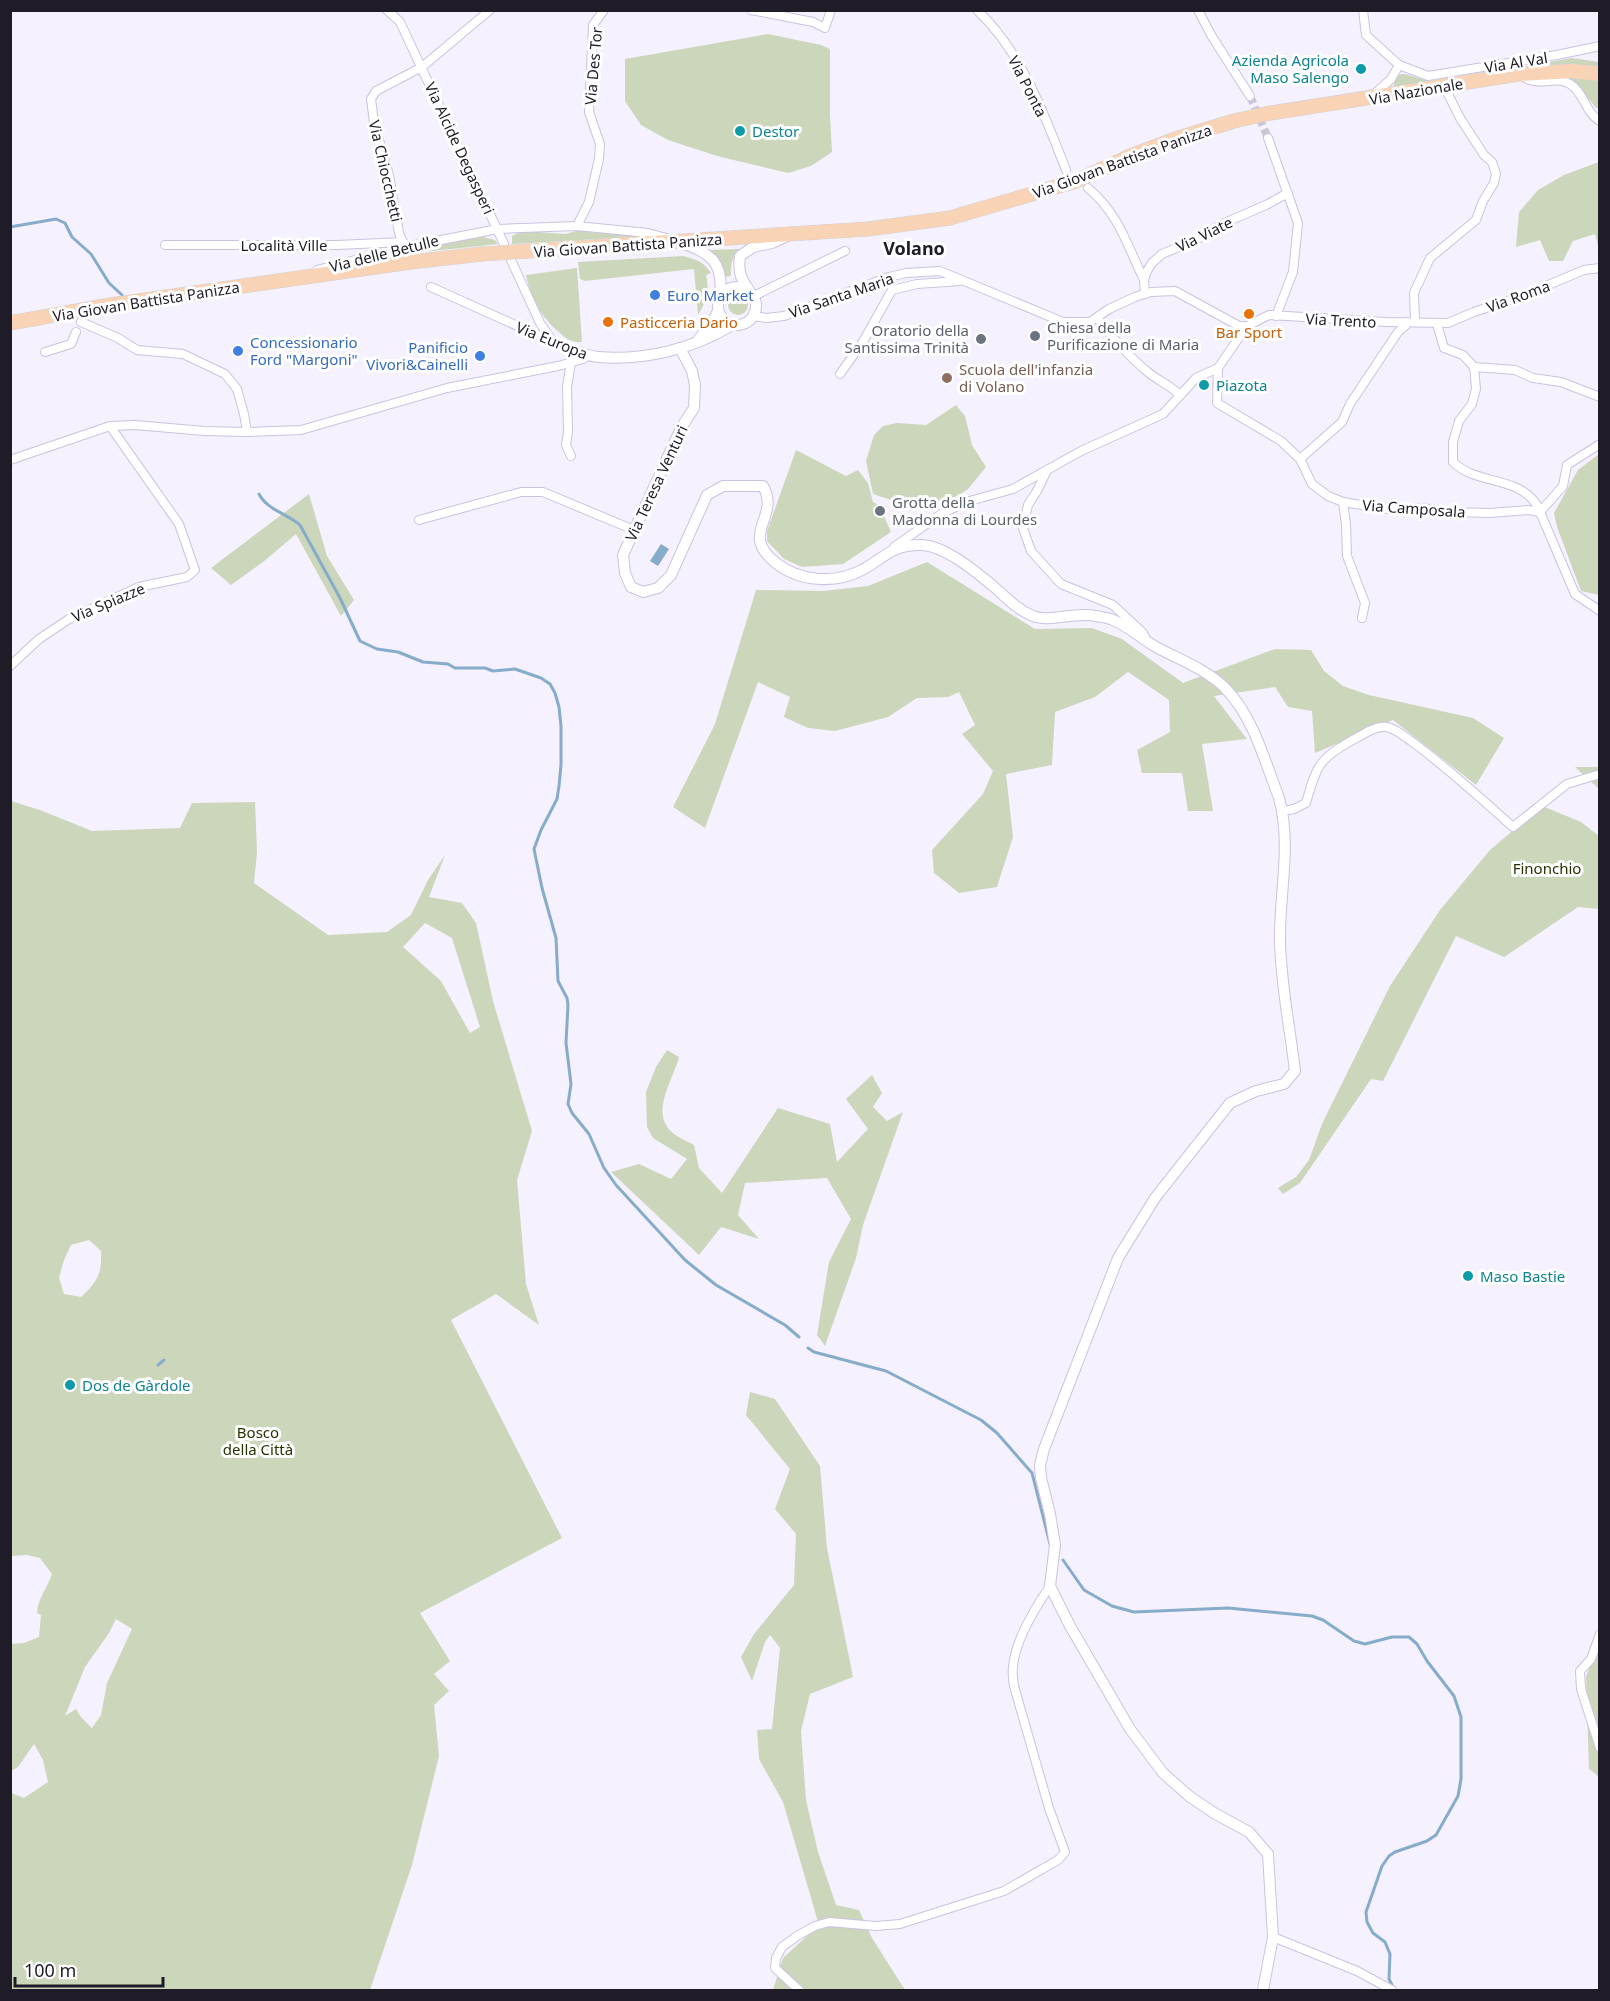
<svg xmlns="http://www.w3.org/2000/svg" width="1610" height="2001" font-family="'Noto Sans',sans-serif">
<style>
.green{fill:#ccd6bb;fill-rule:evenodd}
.water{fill:#86acca}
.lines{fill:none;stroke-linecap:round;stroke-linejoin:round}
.stream{stroke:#86acca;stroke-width:3}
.minor-tunnel{stroke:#cac6d4;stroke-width:8;stroke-dasharray:8 4;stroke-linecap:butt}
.minor-casing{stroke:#cbc2e2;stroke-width:10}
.tertiary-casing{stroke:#cbc2e2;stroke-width:12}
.primary-casing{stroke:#d2d1d4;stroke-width:15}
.minor{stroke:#fff;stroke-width:8}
.tertiary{stroke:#fff;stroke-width:10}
.primary{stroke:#f9d3b6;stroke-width:14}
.primary-bridge-casing{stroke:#d2d1d4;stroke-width:15;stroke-linecap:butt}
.primary-bridge{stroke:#f9d3b6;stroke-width:14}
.culture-dot{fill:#0f9aa8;stroke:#fff;stroke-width:2}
.shop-dot{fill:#3f7fe0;stroke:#fff;stroke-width:2}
.food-dot{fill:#e8710a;stroke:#fff;stroke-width:2}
.worship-dot{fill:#6b7280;stroke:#fff;stroke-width:2}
.education-dot{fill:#8d6e63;stroke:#fff;stroke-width:2}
.labels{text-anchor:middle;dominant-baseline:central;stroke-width:6;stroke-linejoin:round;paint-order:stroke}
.culture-label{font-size:15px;fill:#0d838f;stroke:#fff;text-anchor:start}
.street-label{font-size:15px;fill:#1f1b27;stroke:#fff}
.shop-label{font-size:15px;fill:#366cbe;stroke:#fff;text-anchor:start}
.food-label{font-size:15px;fill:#c56008;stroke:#fff;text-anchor:start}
.worship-label{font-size:15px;fill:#5b616d;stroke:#fff;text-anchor:start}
.education-label{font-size:15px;fill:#785e54;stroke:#fff;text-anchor:start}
.park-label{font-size:15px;fill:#273402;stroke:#fff}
.quarter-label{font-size:18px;font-weight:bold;fill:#1f1b27;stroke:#fff}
</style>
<rect width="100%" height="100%" fill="#f5f1ff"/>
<!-- green -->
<g class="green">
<path d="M768 34 821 45 830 49V115L832 152 811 166 788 173 717 156 668 140 641 125 625 101V59Z"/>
<path d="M1572 58 1599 62V66L1551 65 1528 66Z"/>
<path d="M1401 74H1405L1432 82 1392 89 1397 77Z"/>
<path d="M1564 77 1599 79V109L1595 107 1590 100 1587 101 1573 82Z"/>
<path d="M1599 162V249L1595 234 1573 241 1563 261H1549L1540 240 1516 247 1519 212 1538 190 1564 175Z"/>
<path d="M580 230 648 236 512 244V236L523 231 566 234Z"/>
<path d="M479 236 495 240 498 244 423 252 364 260Z"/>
<path d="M740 249C732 257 730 265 731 276L723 277 709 250Z"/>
<path d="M683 256C696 259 704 262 711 273L706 275C710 290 706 302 698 315L694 269 585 281 580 279 578 262Z"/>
<path d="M577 268 582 342C573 343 566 339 560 333 539 314 532 302 526 275Z"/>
<circle cx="738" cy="305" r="10"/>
<path d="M956 405 965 416 972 445 986 467 968 489 935 510 912 507 873 494 866 461 874 435 883 426 897 423 926 425Z"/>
<path d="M796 450 846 476 858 470 868 483 873 502 879 505 891 532 843 564 802 567 784 559 767 541V531Z"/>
<path d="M1599 454V595L1581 591 1557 527 1554 513 1578 470Z"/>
<path d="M309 494 327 556 354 600 341 616 296 534 263 562 231 585 211 568Z"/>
<path d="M927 562 1035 629 1092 628 1122 639 1183 683 1275 649 1311 650 1324 671 1343 686 1369 695 1473 718 1504 738 1476 785 1393 720 1315 753 1312 711 1288 707 1275 687 1214 696 1247 739 1202 744 1213 811H1188L1182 773H1142L1137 750 1170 732 1169 700 1128 672 1095 697 1055 712 1052 765 1006 774 1013 837 997 887 959 893 934 873 932 850 983 794 993 771 962 734 975 725 959 692 948 697 917 698 888 717 835 731 808 728 784 717 790 697 758 682 705 828 673 807 715 724 756 590 823 591 868 586Z"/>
<path d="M1575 767H1599V789Z"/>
<path d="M11 801 40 810 92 831 180 828 192 803 255 802 257 852 254 883 328 935 387 932 411 915 428 880 445 855 429 897 462 903 476 923 493 1001 532 1131 517 1180 526 1284 539 1325 496 1294 451 1320 562 1538 420 1613 450 1661 434 1674 449 1691 434 1705 439 1756 412 1865 370 1990H11V1793L24 1798 48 1782 43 1760 34 1744 18 1767 11 1771V1644L24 1643 39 1637 41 1615 37 1613C38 1598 47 1589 52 1574L40 1558 27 1555 11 1556ZM425 923 452 938 480 1027 470 1033 441 981 403 947ZM89 1240 101 1251C102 1274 98 1281 81 1297L64 1294 59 1278 64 1260 71 1245ZM116 1619 132 1629 107 1683 101 1715 92 1728 81 1717 76 1709 65 1716 85 1667 109 1633Z"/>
<path d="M1542 806 1581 822 1599 836V909L1578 907 1504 957 1456 936 1383 1081 1371 1079 1300 1183 1283 1194 1278 1188 1296 1177 1309 1160 1322 1124 1390 986 1440 910 1490 850Z"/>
<path d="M667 1050 679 1057C673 1080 649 1114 673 1133 679 1138 687 1141 694 1145L699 1168 722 1193 778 1108 830 1124 837 1162 868 1129 846 1099 872 1075 882 1093 873 1107 887 1121 903 1112 863 1225 856 1258 825 1346 817 1335 829 1262 851 1219 827 1178 745 1183 738 1215 759 1239 721 1227 699 1255 611 1172 639 1164 671 1179 687 1159 653 1138 647 1127 646 1092 656 1067Z"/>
<path d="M750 1392 775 1399 820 1466 827 1548 853 1677 810 1694 801 1731 806 1800 818 1852 836 1905 859 1910 872 1938 905 1990H773L783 1958 819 1925 783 1802 759 1759 757 1730 772 1729 780 1648 770 1635 765 1642 752 1681 741 1657 754 1634 794 1585 796 1534 775 1509 790 1469 746 1415Z"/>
<path d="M1599 1642V1777L1589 1769 1586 1677Z"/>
</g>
<!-- water -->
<path class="water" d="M661 544 669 549 658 566 650 561Z"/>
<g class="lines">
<!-- stream -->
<g class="stream">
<path d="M10 227 56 219 65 223 72 237 91 254 109 283 122 295"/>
<path d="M259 494C267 510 288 514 300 525L340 598 360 641 377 649 398 652 423 662 448 664 455 668H485L493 671 515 669 541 678 550 684 555 693 559 707 561 726V765L559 786 557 799 541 830 534 849 542 888 556 938 558 981 567 998 568 1005 566 1043 571 1084 568 1104 572 1113 589 1134 604 1168 616 1185 685 1260 716 1285 785 1325 799 1337"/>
<path d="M808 1348 814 1352 886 1371 981 1420 997 1433 1032 1473 1050 1544"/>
<path d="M158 1365 164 1360"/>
<path d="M1063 1560 1084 1590 1112 1606 1134 1612 1228 1608 1312 1616 1323 1620 1354 1641 1365 1644 1392 1637H1409L1417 1644 1427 1661 1454 1696 1461 1717V1779L1458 1796 1436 1835 1427 1841 1395 1852 1389 1856 1382 1866 1366 1912 1367 1922 1373 1933 1385 1942 1390 1954 1389 1979 1392 1985"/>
</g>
<!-- minor-tunnel -->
<path class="minor-tunnel" d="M1250 96 1268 138"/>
<defs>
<g id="minor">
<path d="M387 10 400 22 504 244"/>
<path d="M751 10 813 22 825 28 831 10"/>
<path d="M977 10C1022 52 1044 114 1066 170"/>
<path d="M1198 10 1211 35 1250 96"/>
<path d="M1363 10 1366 35 1399 65 1428 76 1557 55 1600 46"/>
<path d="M1519 74C1539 90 1553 74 1570 84 1584 92 1585 113 1600 121"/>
<path d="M1372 96 1391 79 1399 65"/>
<path d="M1268 138 1298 223 1293 272 1276 316"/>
<path d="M1088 188C1119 214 1127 245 1144 280"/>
<path d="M577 226 589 202 599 159 600 144 589 112 593 25 604 10"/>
<path d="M165 245H337L403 242"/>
<path d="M405 247 399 233 389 175 374 122 371 99 376 91 422 67 490 10"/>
<path d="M511 260 540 323 553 342"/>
<path d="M317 270 405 247 498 229 577 226 648 233 670 239"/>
<path d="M431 287 553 342"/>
<path d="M1145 294 1144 280 1147 271 1152 263 1162 254 1196 240 1222 224 1266 205 1288 193"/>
<path d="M754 296 845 251"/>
<path d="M754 316 766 318 784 316 889 277 906 273 940 271 1063 322H1090L1109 309 1135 297 1151 292 1175 291 1239 326H1247"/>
<path d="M1097 318C1113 338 1129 357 1149 373 1159 381 1171 386 1180 395"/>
<path d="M1415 321 1414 293 1430 258 1476 220 1483 201 1494 183 1496 174 1492 162 1484 155 1460 118 1444 86"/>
<path d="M81 322 118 338 137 350 183 354 225 374 237 389 244 414 247 432"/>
<path d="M1437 324 1444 348 1463 355 1474 367 1476 389 1472 404 1459 421 1453 442V462C1478 486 1517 475 1537 505L1575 594 1600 611"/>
<path d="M45 352 71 344 76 332"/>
<path d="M571 362 567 387 568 431 566 445 571 456"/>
<path d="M1474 367 1515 370 1533 378 1561 382 1600 397"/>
<path d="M1218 368 1217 403 1281 441 1300 459 1312 484 1328 496 1343 502 1386 509 1421 508 1451 512 1489 513 1528 510 1540 512 1563 486 1567 465 1600 444"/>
<path d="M840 374 864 340 892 290 917 284 960 281"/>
<path d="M1300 459 1342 422 1350 404 1398 332 1406 325 1407 322"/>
<path d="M10 460 110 426 135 425 204 431 247 432 301 430 447 388 558 366 583 359 590 355"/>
<path d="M1047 470 1037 491 1028 505 1023 528 1031 551 1061 584 1113 605 1143 633 1145 637"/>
<path d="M1343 502 1346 524 1347 556 1365 603 1362 618"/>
<path d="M419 520 521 492H543L634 530"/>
<path d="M894 547 941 514 966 502 1013 489 1081 451 1163 414 1196 378 1218 368 1247 326 1269 315 1386 322 1448 323 1474 312 1522 296 1584 270 1600 268"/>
<path d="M10 666 39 639 69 619 139 587 187 577 195 570 179 524 110 426"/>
<path d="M1283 811 1294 809 1306 803C1316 769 1317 760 1349 742 1359 737 1375 725 1387 727 1396 729 1404 736 1411 741 1447 767 1480 798 1513 827L1567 784 1600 774"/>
<path d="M1600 1634 1591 1659 1580 1671 1581 1689 1600 1748"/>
<path d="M1273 1937 1357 1971 1392 1990"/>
<path d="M799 1990 775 1968 776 1958 782 1947 797 1936 815 1926 829 1922 876 1926 900 1924 1004 1891 1058 1860 1065 1852 1049 1808 1014 1686C1013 1680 1012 1674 1013 1667 1015 1640 1035 1608 1050 1586"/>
</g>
<g id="tertiary">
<path d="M682 243C711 253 724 263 720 296"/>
<circle cx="737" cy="306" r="19"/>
<path d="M749 290C740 278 738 271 740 256L753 247 772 243 787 236"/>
<path d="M698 340 712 323 718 311"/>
<path d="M553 342C566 347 585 356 598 357 643 361 694 349 732 325"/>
<path d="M680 348 692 371 695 385 694 408 681 428 623 555 625 573 631 587 643 592 658 588 671 575 707 495 723 486H763C781 518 738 533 776 563 800 582 835 584 862 570 883 559 891 545 919 545 943 544 975 571 993 586 1005 596 1017 610 1033 616 1050 623 1075 611 1096 616 1101 617 1108 618 1113 620 1128 626 1142 639 1156 647 1178 659 1208 670 1226 689 1254 718 1265 762 1279 798 1292 846 1279 893 1280 942 1281 985 1290 1028 1295 1071L1284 1084 1256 1091 1230 1103 1155 1198 1118 1258 1044 1449 1040 1465 1041 1478 1050 1514 1055 1545 1050 1586 1070 1626 1130 1729 1163 1773 1189 1796 1214 1813 1249 1832 1268 1854 1273 1937 1263 1990"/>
</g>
<g id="primary">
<path d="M528 251 868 229 950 218 1076 181 1130 156 1178 138 1234 121 1265 114 1519 74 1573 71 1600 74"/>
<path d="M10 323 110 305 411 262 482 254"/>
</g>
</defs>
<!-- minor casing -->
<use href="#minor" class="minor-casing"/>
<!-- tertiary casing -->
<use href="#tertiary" class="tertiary-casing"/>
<!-- primary casing -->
<use href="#primary" class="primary-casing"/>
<!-- minor -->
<use href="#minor" class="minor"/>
<!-- tertiary -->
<use href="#tertiary" class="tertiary"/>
<!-- primary -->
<use href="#primary" class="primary"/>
<defs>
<path id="primary-bridge" d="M482 254 528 251"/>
</defs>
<!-- primary-bridge casing -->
<use href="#primary-bridge" class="primary-bridge-casing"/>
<!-- primary-bridge -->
<use href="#primary-bridge" class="primary-bridge"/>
</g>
<!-- markers -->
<g class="culture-dot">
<circle cx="1361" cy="69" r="6"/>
<circle cx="740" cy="131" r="6"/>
<circle cx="1204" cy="385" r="6"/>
<circle cx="1468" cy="1276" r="6"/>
<circle cx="70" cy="1385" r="6"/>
</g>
<g class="shop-dot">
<circle cx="655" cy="295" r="6"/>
<circle cx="238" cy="351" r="6"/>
<circle cx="480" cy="356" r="6"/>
</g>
<g class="food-dot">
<circle cx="1249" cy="314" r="6"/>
<circle cx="608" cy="322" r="6"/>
</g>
<g class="worship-dot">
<circle cx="1035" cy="336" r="6"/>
<circle cx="981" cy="339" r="6"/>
<circle cx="880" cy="511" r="6"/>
</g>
<circle class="education-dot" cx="947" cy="378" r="6"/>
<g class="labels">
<!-- culture labels -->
<g class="culture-label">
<text x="1349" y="60" text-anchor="end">Azienda Agricola<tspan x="1349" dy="17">Maso Salengo</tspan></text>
<text x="752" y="131">Destor</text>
<text x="1216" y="385">Piazota</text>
<text x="1480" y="1276">Maso Bastie</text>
<text x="82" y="1385">Dos de Gàrdole</text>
</g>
<!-- street labels -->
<g class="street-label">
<text transform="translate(1516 62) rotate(-9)">Via Al Val</text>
<text transform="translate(593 66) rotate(-85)">Via Des Tor</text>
<text transform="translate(1028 86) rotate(63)">Via Ponta</text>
<text transform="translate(1416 91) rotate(-10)">Via Nazionale</text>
<text transform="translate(460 148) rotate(65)">Via Alcide Degasperi</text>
<text transform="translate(1122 161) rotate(-20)">Via Giovan Battista Panizza</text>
<text transform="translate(386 171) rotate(77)">Via Chiocchetti</text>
<text transform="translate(1204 234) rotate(-26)">Via Viate</text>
<text x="284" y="245">Località Ville</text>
<text transform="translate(628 245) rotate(-4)">Via Giovan Battista Panizza</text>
<text transform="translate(384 253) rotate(-14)">Via delle Betulle</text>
<text transform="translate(841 295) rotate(-19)">Via Santa Maria</text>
<text transform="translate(1518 296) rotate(-20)">Via Roma</text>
<text transform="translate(146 301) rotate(-9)">Via Giovan Battista Panizza</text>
<text transform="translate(1341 320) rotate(3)">Via Trento</text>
<text transform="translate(552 340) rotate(22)">Via Europa</text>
<text transform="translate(656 483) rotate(-65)">Via Teresa Venturi</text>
<text transform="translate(1414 508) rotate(4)">Via Camposala</text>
<text transform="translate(108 602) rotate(-23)">Via Spiazze</text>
</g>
<!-- shop labels -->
<g class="shop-label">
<text x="667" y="295">Euro Market</text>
<text x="250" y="342">Concessionario<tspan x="250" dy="17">Ford "Margoni"</tspan></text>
<text x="468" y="347" text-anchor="end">Panificio<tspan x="468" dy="17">Vivori&amp;Cainelli</tspan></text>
</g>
<!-- food labels -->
<g class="food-label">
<text x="620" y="322">Pasticceria Dario</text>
<text x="1249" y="332" text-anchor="middle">Bar Sport</text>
</g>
<!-- worship labels -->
<g class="worship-label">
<text x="1047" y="327">Chiesa della<tspan x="1047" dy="17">Purificazione di Maria</tspan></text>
<text x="969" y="330" text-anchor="end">Oratorio della<tspan x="969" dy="17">Santissima Trinità</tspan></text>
<text x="892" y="502">Grotta della<tspan x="892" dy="17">Madonna di Lourdes</tspan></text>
</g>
<!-- education labels -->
<g class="education-label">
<text x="959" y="369">Scuola dell'infanzia<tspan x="959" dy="17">di Volano</tspan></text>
</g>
<!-- park labels -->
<g class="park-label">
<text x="1547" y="868">Finonchio</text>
<text x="258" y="1432">Bosco<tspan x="258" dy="17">della Città</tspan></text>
</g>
<!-- quarter labels -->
<g class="quarter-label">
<text x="914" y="248">Volano</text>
</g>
</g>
<!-- border -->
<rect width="1610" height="2001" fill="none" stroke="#1f1b27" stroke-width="24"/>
<!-- scale -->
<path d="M15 1977v9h148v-9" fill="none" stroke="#1f1b27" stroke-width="3"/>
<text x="24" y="1977" font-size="18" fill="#1f1b27" stroke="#ffffff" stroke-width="4.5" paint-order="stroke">100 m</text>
</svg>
